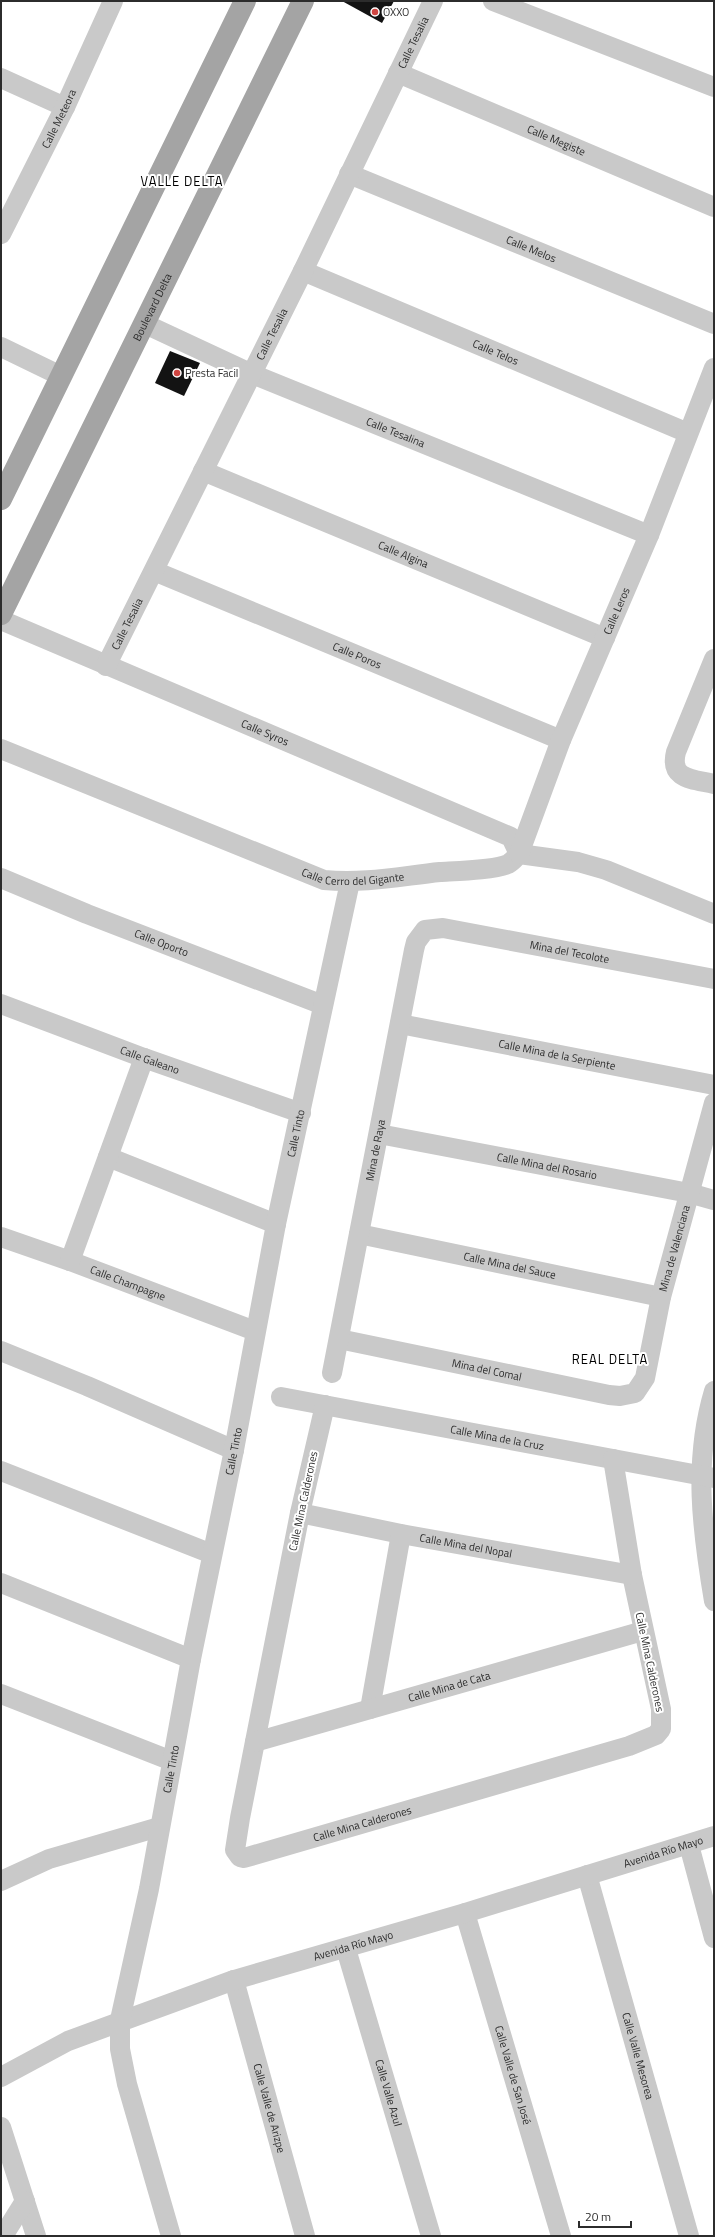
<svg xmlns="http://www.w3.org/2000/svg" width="715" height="2237" font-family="'Titillium Web',sans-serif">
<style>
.building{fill:#131313}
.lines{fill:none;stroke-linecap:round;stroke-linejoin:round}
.minor{stroke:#c9c9c9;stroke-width:20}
.major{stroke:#a4a4a4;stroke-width:22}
.poi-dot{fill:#d04541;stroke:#fff;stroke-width:1.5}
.labels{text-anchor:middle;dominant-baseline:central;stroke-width:4;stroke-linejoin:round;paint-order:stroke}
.poi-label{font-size:11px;fill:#2c2c2c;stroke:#fff;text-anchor:start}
.street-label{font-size:11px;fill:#2c2c2c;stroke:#fff}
.quarter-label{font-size:13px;letter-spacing:1px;fill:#000;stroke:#fff}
</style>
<rect width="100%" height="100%" fill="#fff"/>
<!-- building -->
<g class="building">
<path d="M342 1H394L382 23Z"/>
<path d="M170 351 200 363 184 396 155 383Z"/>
</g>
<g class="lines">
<!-- minor -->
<g class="minor">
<path d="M493 1 714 87"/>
<path id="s1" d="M398 73 714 207"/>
<path d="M1 78 65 107"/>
<path id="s2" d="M349 174 714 324"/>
<path id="s3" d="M1 234 65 107 113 1"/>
<path id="s4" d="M303 271 688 433"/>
<path id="s5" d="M145 324 252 374 649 535"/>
<path d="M1 347 61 376"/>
<path id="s6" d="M203 471 605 638"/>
<path id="s7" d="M154 571 561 740"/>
<path id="s8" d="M1 620 511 837 519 854"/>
<path d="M714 659 676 752C669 780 693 779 714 784"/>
<path id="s9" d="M106 666 303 271 433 1"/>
<path id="s10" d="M1 749 324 880C364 884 401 876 440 872 456 871 495 870 508 864 512 862 516 857 519 854L578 862 606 870 714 914"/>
<path id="s11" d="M519 854 561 740 649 535 714 368"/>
<path id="s12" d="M1 878 87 914 323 1005"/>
<path id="s13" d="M1 1004 144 1058 301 1113"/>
<path id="s14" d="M400 1024 714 1085"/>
<path id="s15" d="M379 1134 689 1193 714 1200"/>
<path d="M108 1157 276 1224"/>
<path id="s16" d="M359 1234 661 1297"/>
<path id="s17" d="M1 1237 70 1261 255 1331"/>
<path d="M70 1261 144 1058"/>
<path id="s18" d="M339 1339 609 1395 620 1396 635 1393 645 1378 661 1297 714 1103"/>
<path d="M1 1351 87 1386 234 1450"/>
<path id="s19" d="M332 1373 414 950 416 942 425 930 443 928 714 979"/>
<path d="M714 1391C693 1461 702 1530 714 1601"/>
<path id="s20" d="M281 1397 714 1478"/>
<path id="s21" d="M325 1405 300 1513 240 1818 235 1850 240 1857 244 1858 629 1746 656 1735 661 1729V1709L632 1575 613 1459"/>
<path d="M1 1471 212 1554"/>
<path id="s22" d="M300 1513 401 1534 632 1575"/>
<path d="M1 1583 191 1659"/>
<path d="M1 1694 172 1761"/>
<path d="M370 1709 401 1534"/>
<path id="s23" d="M255 1742 643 1631"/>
<path d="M689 1845 714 1938"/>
<path id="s24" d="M587 1875 689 2236"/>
<path d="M1 1881 49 1859 159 1827"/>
<path id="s25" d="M465 1913 561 2236"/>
<path id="s26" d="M346 1949 431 2236"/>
<path id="s27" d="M234 1980 305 2236"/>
<path id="s28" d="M1 2077 68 2041 234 1980 465 1913 714 1836"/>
<path d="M1 2127 36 2236"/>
<path d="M3 2236 25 2201"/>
<path id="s29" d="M171 2236 127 2084 120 2049V2020L149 1889 191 1659 234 1450 276 1224 350 882"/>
</g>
<!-- major -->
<g class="major">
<path d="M1 499 245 1"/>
<path id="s30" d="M1 614 303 1"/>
</g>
</g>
<!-- markers -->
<g class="poi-dot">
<circle cx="375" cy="12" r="4"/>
<circle cx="177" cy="373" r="4"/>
</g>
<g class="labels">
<!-- poi labels -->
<g class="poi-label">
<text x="383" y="12">OXXO</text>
<text x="185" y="373">Presta Facil</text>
</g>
<!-- street labels -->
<g class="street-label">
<text stroke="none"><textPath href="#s9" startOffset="695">Calle Tesalia</textPath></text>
<text stroke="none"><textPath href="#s3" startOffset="129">Calle Meteora</textPath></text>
<text stroke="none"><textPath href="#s1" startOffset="172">Calle Megiste</textPath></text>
<text stroke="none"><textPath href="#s2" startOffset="197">Calle Melos</textPath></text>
<text stroke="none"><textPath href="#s30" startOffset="342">Boulevard Delta</textPath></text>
<text stroke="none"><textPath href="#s9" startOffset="371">Calle Tesalia</textPath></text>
<text stroke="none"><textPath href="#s4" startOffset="209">Calle Telos</textPath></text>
<text stroke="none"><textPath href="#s5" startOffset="273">Calle Tesalina</textPath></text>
<text stroke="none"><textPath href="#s6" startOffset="217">Calle Algina</textPath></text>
<text stroke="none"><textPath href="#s11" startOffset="262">Calle Leros</textPath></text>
<text stroke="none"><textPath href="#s9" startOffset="47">Calle Tesalia</textPath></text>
<text stroke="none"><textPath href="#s7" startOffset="220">Calle Poros</textPath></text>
<text stroke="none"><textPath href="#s8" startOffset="287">Calle Syros</textPath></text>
<text stroke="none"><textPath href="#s10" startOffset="377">Calle Cerro del Gigante</textPath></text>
<text stroke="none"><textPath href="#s12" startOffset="173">Calle Oporto</textPath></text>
<text stroke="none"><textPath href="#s19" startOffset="601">Mina del Tecolote</textPath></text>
<text stroke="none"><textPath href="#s14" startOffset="160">Calle Mina de la Serpiente</textPath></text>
<text stroke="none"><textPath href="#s13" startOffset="159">Calle Galeano</textPath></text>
<text stroke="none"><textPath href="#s29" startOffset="1127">Calle Tinto</textPath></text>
<text stroke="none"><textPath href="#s19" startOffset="227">Mina de Raya</textPath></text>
<text stroke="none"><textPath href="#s15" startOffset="171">Calle Mina del Rosario</textPath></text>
<text stroke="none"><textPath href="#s18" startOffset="453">Mina de Valenciana</textPath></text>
<text stroke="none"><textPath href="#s16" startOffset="154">Calle Mina del Sauce</textPath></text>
<text stroke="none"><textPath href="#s17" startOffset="135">Calle Champagne</textPath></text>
<text stroke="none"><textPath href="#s18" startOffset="151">Mina del Comal</textPath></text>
<text stroke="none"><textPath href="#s20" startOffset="220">Calle Mina de la Cruz</textPath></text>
<text stroke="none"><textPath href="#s29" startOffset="803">Calle Tinto</textPath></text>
<text transform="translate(303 1501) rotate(-78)">Calle Mina Calderones</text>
<text stroke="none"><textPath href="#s22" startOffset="169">Calle Mina del Nopal</textPath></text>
<text transform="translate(650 1662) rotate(78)">Calle Mina Calderones</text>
<text stroke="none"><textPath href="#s23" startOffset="202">Calle Mina de Cata</textPath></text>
<text stroke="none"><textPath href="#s29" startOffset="479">Calle Tinto</textPath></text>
<text stroke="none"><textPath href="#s21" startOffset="590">Calle Mina Calderones</textPath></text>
<text stroke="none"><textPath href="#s28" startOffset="701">Avenida Río Mayo</textPath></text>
<text stroke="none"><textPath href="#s28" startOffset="377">Avenida Río Mayo</textPath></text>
<text stroke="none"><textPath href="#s24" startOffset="188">Calle Valle Mesorea</textPath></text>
<text stroke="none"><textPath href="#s25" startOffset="169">Calle Valle de San José</textPath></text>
<text stroke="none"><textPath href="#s26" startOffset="150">Calle Valle Azul</textPath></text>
<text stroke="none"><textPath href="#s27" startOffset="133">Calle Valle de Arizpe</textPath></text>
</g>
<!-- quarter labels -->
<g class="quarter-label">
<text x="182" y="181">VALLE DELTA</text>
<text x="610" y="1359">REAL DELTA</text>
</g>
</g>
<!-- border -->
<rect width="715" height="2237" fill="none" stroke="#2c2c2c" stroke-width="4"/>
<!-- scale -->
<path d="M579 2221v6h52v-6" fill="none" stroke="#2c2c2c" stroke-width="2"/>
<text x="585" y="2221" font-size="12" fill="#2c2c2c" stroke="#ffffff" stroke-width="3" paint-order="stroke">20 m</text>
</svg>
